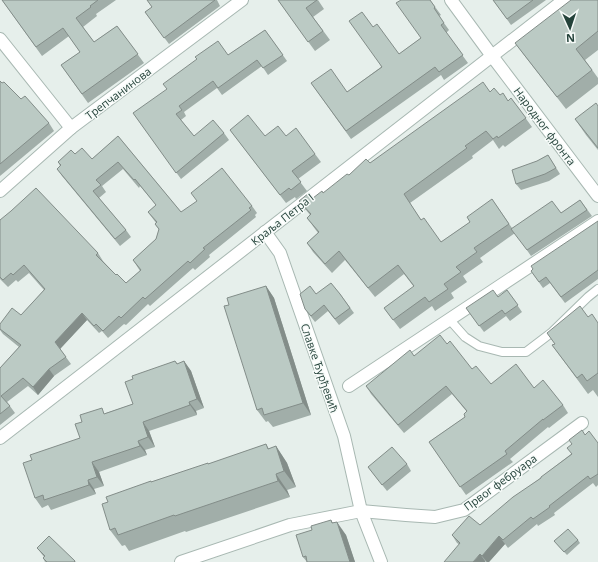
<svg xmlns="http://www.w3.org/2000/svg" width="598" height="562" font-family="'Open Sans',sans-serif">
<style>
.lines{fill:none;stroke-linecap:round;stroke-linejoin:round}
.lane-casing{stroke:#a8b8b2;stroke-width:10}
.street-casing{stroke:#a8b8b2;stroke-width:14}
.lane{stroke:#fff;stroke-width:8}
.street{stroke:#fff;stroke-width:12}
.wall{fill:#a1aea9}
.shaded-wall{fill:#838d89}
.building{fill:#bbcac4;stroke:#838d89}
.labels{text-anchor:middle;dominant-baseline:central;stroke-width:3;stroke-linejoin:round;paint-order:stroke}
.street-label{font-size:11px;fill:#24423a;stroke:#f7fbf9}
</style>
<rect width="100%" height="100%" fill="#e6efeb"/>
<g class="lines">
<defs>
<path id="lane" d="M449 319 465 337 479 346 502 352H526L551 333 588 297 598 289"/>
<g id="street">
<path d="M451 0 492 56 598 196"/>
<path d="M0 39 71 128"/>
<path d="M0 191 71 128 242 0"/>
<path d="M265 232 280 253 344 436 361 511 381 562"/>
<path d="M349 386 598 221"/>
<path d="M0 438 97 363 564 0"/>
<path d="M181 562 290 525 361 511 406 515 435 517 464 510 582 423"/>
</g>
</defs>
<!-- lane casing -->
<use href="#lane" class="lane-casing"/>
<!-- street casing -->
<use href="#street" class="street-casing"/>
<!-- lane -->
<use href="#lane" class="lane"/>
<!-- street -->
<use href="#street" class="street"/>
</g>
<!-- wall -->
<g class="wall">
<path d="M2 0H116L96 14 97 16 83 27 94 42 117 26 144 63 88 103 61 65 80 52 69 36 42 56Z"/>
<path d="M147 0H217L220 6 169 44 145 12 152 7Z"/>
<path d="M278 0H318L324 9 313 17 330 40 315 51Z"/>
<path d="M430 0 441 15 439 16 449 30 446 33 468 63 444 80 441 75 351 139 311 83 347 92 381 67 373 27 399 54 421 38Z"/>
<path d="M493 0H546L511 25Z"/>
<path d="M598 0V50L585 60 598 78V84L566 109 524 55 515 43Z"/>
<path d="M265 30 287 61 268 75 262 66 222 95 217 88 184 112 186 116 181 120 194 136 224 133 229 140 181 179 133 113 228 55Z"/>
<path d="M0 81 49 123 54 131 0 176Z"/>
<path d="M490 92 500 95 508 101 511 98 532 127 505 147 503 145 499 149 493 140 472 156 473 158 410 203 421 220 441 242 470 222 492 199 512 228 561 213 580 200 592 216 531 256 515 233 480 258 483 262 463 276 467 282 451 293 454 298 435 311 432 306 400 329 384 308 414 287 404 274 375 297 345 260 332 273 313 252 307 243 318 233 307 218 310 215 299 201 313 198 323 193 349 175 370 163Z"/>
<path d="M598 106V150L586 135 575 119Z"/>
<path d="M230 130 265 136H286L315 154 321 162 298 179 307 191 296 199 295 197 286 203Z"/>
<path d="M118 136 181 212 252 206 257 213 255 215 256 217 209 255 210 257 195 270 193 268 150 306 148 304 126 325 124 324 108 338 102 331 99 333 87 320 60 349 71 364 54 376 38 395 28 386 7 402 15 413 0 425V368L19 347 3 334 0 330V324L21 315 44 290 29 273 18 282 16 280 8 287 0 279V220L98 253 103 261 116 275 126 283 140 271 133 260 156 239 159 230 155 224 156 223 148 212 156 205 140 186 139 188 123 169 102 186 106 192 99 198 126 230 131 237 120 246 62 176 57 169 60 166 58 162 75 154 92 159Z"/>
<path d="M548 155 560 174 549 181 521 190 516 184 537 161Z"/>
<path d="M598 221V279L565 303 550 283 543 288 531 271Z"/>
<path d="M266 286 274 298 311 415 273 427 268 421 266 422 257 410 229 305Z"/>
<path d="M507 290 522 312 510 321 506 316 484 332 466 308 498 297Z"/>
<path d="M316 294H340L354 313 339 325 328 311 315 322 305 309Z"/>
<path d="M598 323V397L593 390 588 394 552 345 555 344 547 333Z"/>
<path d="M447 344 472 369 491 384 534 388 563 405 568 413 549 428 548 427 510 459 513 462 466 495 429 442 465 417 467 412 452 394 404 433 371 394 366 386 414 356Z"/>
<path d="M175 361 178 364 184 361 191 371 204 408 196 411 197 415 149 431 155 447 145 450 147 455 99 472 104 486 94 489 96 494 51 510 48 505 42 508 35 498 32 460 80 438 106 413 133 404V379Z"/>
<path d="M585 435 598 443V485L596 487 593 483 554 513 555 515 538 526 537 524 508 548 505 544 489 562H486L457 543 452 535 480 525 571 454Z"/>
<path d="M266 444 269 449 276 446 287 463 296 487 287 490 290 497 186 532 185 531 129 551 125 545 122 546 110 530 108 502 151 482 209 464Z"/>
<path d="M407 464 411 471 387 491 368 467Z"/>
<path d="M331 520 333 523 346 535 355 562H307L303 557 312 530Z"/>
<path d="M578 540 580 543 567 555 554 541Z"/>
<path d="M37 548 75 561 76 562H45L43 558 44 557Z"/>
</g>
<!-- shaded-wall -->
<g class="shaded-wall">
<path d="M266 286 274 298 311 415 303 403Z"/>
<path d="M82 313 87 320 60 349 55 342Z"/>
<path d="M184 361 191 371 204 408 197 399Z"/>
<path d="M49 369 54 376 38 395 33 387Z"/>
<path d="M189 402 196 411 197 415 190 405Z"/>
<path d="M143 422 149 431 155 447 148 437Z"/>
<path d="M138 441 145 450 147 455 140 446Z"/>
<path d="M276 446 287 463 296 487 284 471Z"/>
<path d="M92 462 99 472 104 486 97 477Z"/>
<path d="M276 474 287 490 290 497 278 481Z"/>
<path d="M88 480 94 489 96 494 89 485Z"/>
<path d="M337 522 346 535 355 562H350Z"/>
<path d="M499 536 505 544 489 562H487L482 556Z"/>
<path d="M480 554 485 561V562H473Z"/>
</g>
<!-- building -->
<g class="building">
<path d="M2 0H98L90 6 91 7 76 18 94 42 117 26 138 54 82 94 61 65 80 52 63 28 36 47Z"/>
<path d="M147 0H215L164 38 145 12 152 7Z"/>
<path d="M278 0H317L306 8 323 31 308 42Z"/>
<path d="M401 0H430L435 7 434 8 444 23 441 25 463 55 439 72 435 67 346 131 311 83 331 69 347 92 382 67 349 21 362 12 373 27 377 24 399 54 421 38 396 3Z"/>
<path d="M493 0H533L507 19Z"/>
<path d="M571 0H598V31L576 49 592 70 557 97 515 43Z"/>
<path d="M265 30 283 55 263 68 257 60 218 88 213 81 179 106 182 110 176 114 194 136 213 120 224 133 176 173 133 113 167 89 163 84 197 59 195 57 218 41 228 55Z"/>
<path d="M0 81 2 83 4 82 21 99 25 96 49 123 0 164Z"/>
<path d="M483 82 490 92 494 88 500 95 503 93 508 101 511 98 526 118 498 138 497 136 493 139 486 131 465 146 467 148 404 194 421 220 424 218 441 242 470 222 467 217 492 199 509 224 474 248 477 252 456 267 461 272 444 284 448 289 429 302 425 297 393 320 384 308 414 286 398 265 368 288 339 251 325 264 307 243 319 232 307 218 311 214 299 201 309 193 313 198 322 191 323 193 347 174 349 175 366 159 370 163Z"/>
<path d="M596 103 598 106V148L575 119Z"/>
<path d="M248 115 265 136 278 126 286 136 296 128 315 154 292 171 301 182 291 190 289 188 280 195 230 130Z"/>
<path d="M118 136 181 212 197 201 191 193 222 168 252 206 249 208 251 210 203 248 205 249 190 263 188 261 145 299 143 297 121 318 119 316 103 331 96 324 94 326 82 313 55 342 66 357 49 369 33 387 23 378 1 396 10 406 0 414V368L21 345 0 329V324L12 308 21 315 45 289 24 265 13 275 11 273 3 280 0 277V220L11 211 36 188 98 253 96 255 116 275 117 274 126 283 141 270 133 260 156 239 159 229 155 224 157 222 148 212 156 205 135 179 134 180 118 162 96 180 101 185 93 191 126 230 115 239 57 169 61 165 58 162 71 150 75 154 82 148 92 159Z"/>
<path d="M548 155 556 168 545 174 516 184 512 170 537 161Z"/>
<path d="M580 200 587 210 527 250 511 229 552 201 561 213Z"/>
<path d="M598 221V270L561 297 546 277 539 282 531 271 533 269 531 266Z"/>
<path d="M331 283 340 294 350 308 335 319 324 305 311 316 305 309 300 294 310 286 316 294Z"/>
<path d="M266 286 303 403 264 415 262 408 257 410 224 306 229 305 227 298Z"/>
<path d="M493 290 498 297 507 290 518 305 505 314 502 310 479 326 466 308Z"/>
<path d="M580 306 588 317 592 314 598 323V373L587 381 582 374 577 378 552 345 555 344 547 333Z"/>
<path d="M440 335 447 344 450 341 472 369 476 366 491 384 516 364 534 388 543 380 563 405 543 420V419L505 451 507 454 460 487 429 442 465 417 464 414 467 411 446 386 398 425 366 386 410 350 414 356Z"/>
<path d="M175 361 177 364 184 361 197 399 189 402 190 405 143 422 148 437 138 441 140 446 92 462 97 477 88 480 89 485 44 500 43 495 35 498 23 463 32 460 30 455 80 438 75 424 82 422 80 415 102 408 104 414 133 404 125 382 133 379 132 376Z"/>
<path d="M582 430 585 435 589 431 598 443V474L590 479 588 476 549 506 550 507 533 519 531 517 503 540 499 536 482 556 480 554 473 562H444L460 543 452 535 469 516 480 525 513 497 541 478V477L572 454 567 448 572 444 569 440Z"/>
<path d="M266 444 268 449 276 446 284 471 276 474 278 481 175 516 174 515 118 535 115 528 110 530 102 504 108 502 106 497 151 481V482L208 463V464Z"/>
<path d="M392 447 407 464 382 485 368 467Z"/>
<path d="M331 520 332 523 337 522 350 562H307L306 556 303 557 296 535 312 530 311 526Z"/>
<path d="M568 529 578 540 564 552 554 541Z"/>
<path d="M49 536 75 561 74 562H47L43 558 45 556 37 548Z"/>
</g>
<g class="labels">
<!-- street labels -->
<g class="street-label">
<text transform="translate(118 93) rotate(-37)">Трепчанинова</text>
<text transform="translate(545 126) rotate(53)">Народног фронта</text>
<text transform="translate(282 219) rotate(-38)">Краља Петра I</text>
<text transform="translate(320 368) rotate(71)">Славке Ђурђевић</text>
<text transform="translate(500 482) rotate(-36)">Првог фебруара</text>
</g>
</g>
<!-- north arrow -->
<g transform="translate(570 28) rotate(177)" stroke="#f7fbf9" stroke-width="3" paint-order="stroke">
<path d="M0-3L7 15L0 10L-7 15Z" fill="#24423a"/>
<text y="-6" font-size="11" font-weight="bold" text-anchor="middle" fill="#24423a">N</text>
</g>
</svg>
